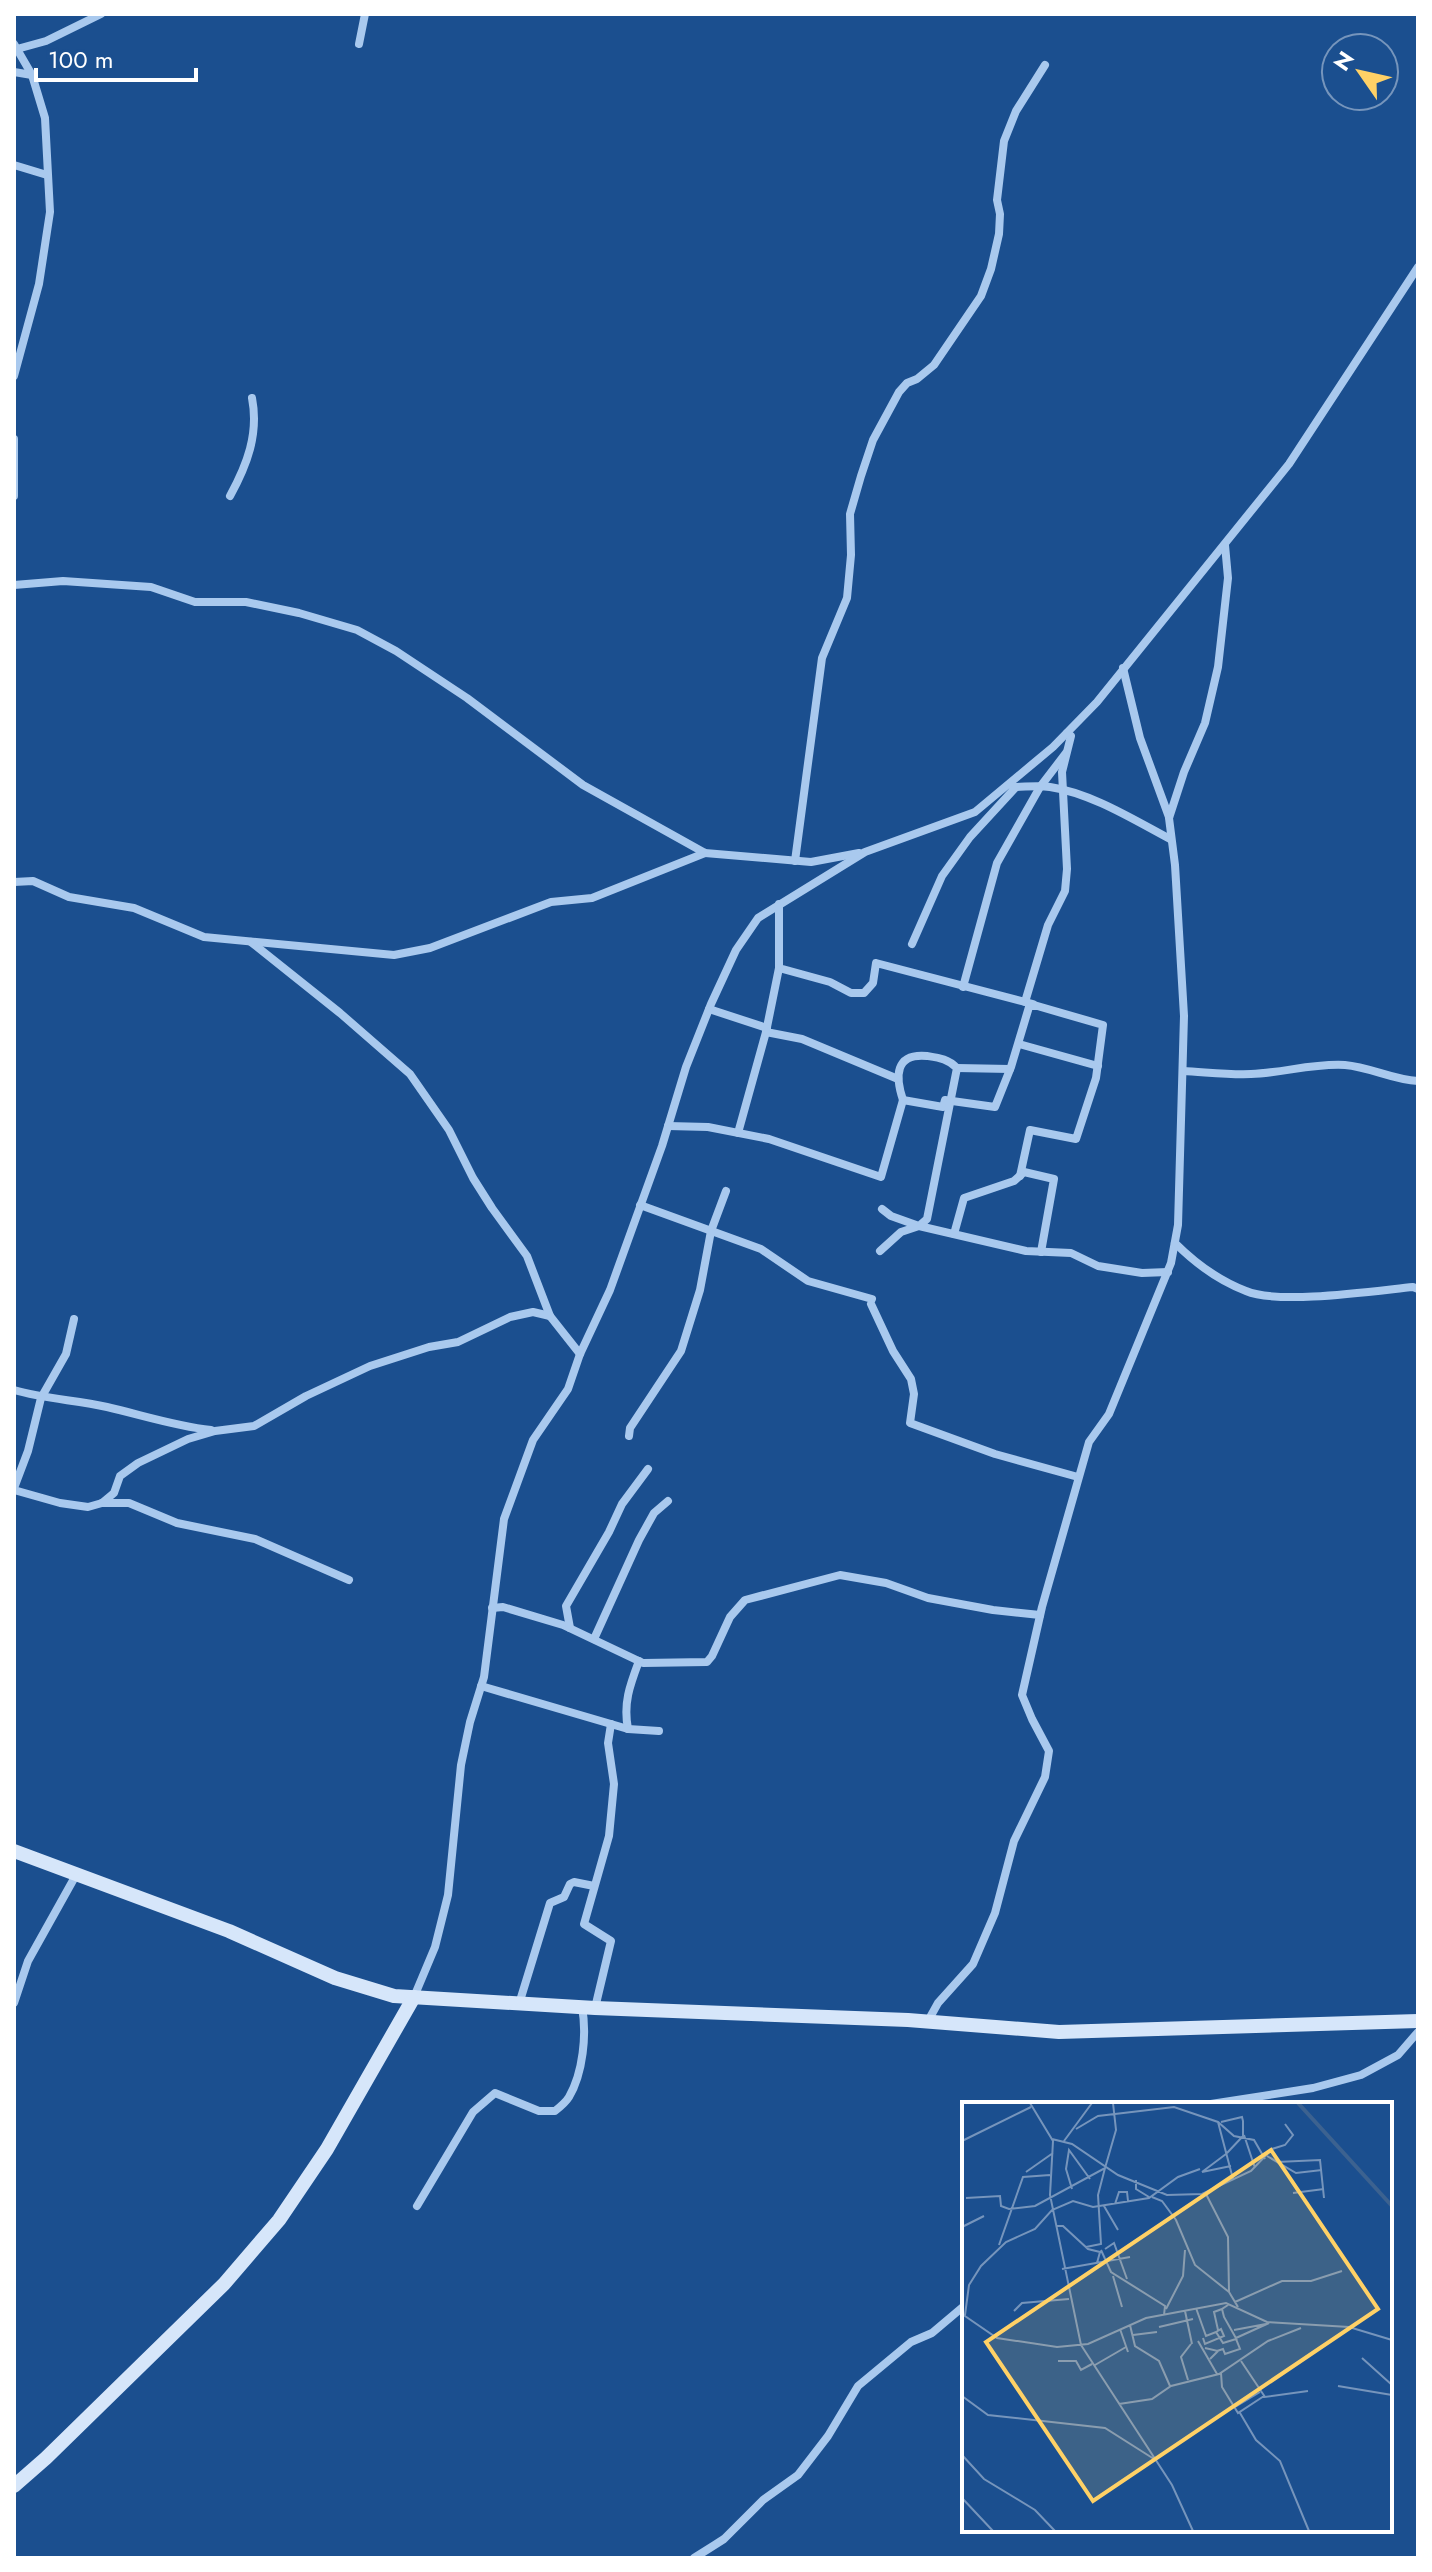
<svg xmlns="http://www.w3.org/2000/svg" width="1432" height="2572" font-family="Jost,sans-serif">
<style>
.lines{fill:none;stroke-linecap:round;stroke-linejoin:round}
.street{stroke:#a9c9ee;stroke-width:8}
.secondary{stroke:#d6e6fa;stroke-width:14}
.inset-river{fill:none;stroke:#3c6290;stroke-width:4}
.inset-road{fill:none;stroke:#7695bc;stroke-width:2}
.view{fill:#ffd166;fill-opacity:0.15;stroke:#ffd166;stroke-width:4}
.inset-edge{fill:none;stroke:#fff;stroke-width:4}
</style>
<rect width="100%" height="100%" fill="#1b4f8f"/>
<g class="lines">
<!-- street -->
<g class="street">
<path d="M14 44 32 75 45 118 50 212 39 284 14 376"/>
<path d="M359 44 365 14"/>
<path d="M17 49 46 41 101 14"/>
<path d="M14 72 32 75"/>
<path d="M14 165 47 175"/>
<path d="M14 439V496"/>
<path d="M230 496C247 465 259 434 252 398"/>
<path d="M14 585 63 581 151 587 195 602H246L299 613 357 630 396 651 467 698 583 785 705 853 811 862 859 853"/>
<path d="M1123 668 1140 738 1169 817"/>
<path d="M1013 787C1025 787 1038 785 1050 787 1091 793 1134 820 1170 839"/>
<path d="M795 861 822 658 847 598 851 555 850 514 861 476 873 440 899 392 907 383 917 379 934 365 981 296 991 269 999 234 1000 214 997 200 1004 141 1016 111 1045 65"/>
<path d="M14 882 33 881 69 897 134 908 204 937 394 955 430 948 551 902 592 898 705 853"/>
<path d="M779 904V968L830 982 851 993H864L873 983 876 963 1033 1004"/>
<path d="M251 942 340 1013 410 1074 449 1130 473 1178 492 1208 527 1256 550 1316"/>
<path d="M912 944 942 876 970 837 1016 787"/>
<path d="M779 968 766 1032 802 1039 898 1079"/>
<path d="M963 987 997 863 1040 787 1066 753"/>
<path d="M1025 1002 1048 925 1065 891 1067 869 1062 772 1071 736 1067 733"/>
<path d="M709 1009 767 1028"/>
<path d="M1019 1044 1098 1066"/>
<path d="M957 1068 1010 1069"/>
<path d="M1183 1071C1205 1072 1229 1075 1251 1074 1283 1073 1313 1063 1345 1065 1370 1067 1393 1080 1418 1081"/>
<path d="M668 1126 708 1127 769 1139 881 1177 903 1100 943 1107 945 1100 995 1107 1011 1067 1029 1007 1034 1005 1103 1025 1096 1078 1076 1139 1030 1130 1020 1176"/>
<path d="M738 1133 766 1032"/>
<path d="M640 1205 761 1249 808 1281 872 1299"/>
<path d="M882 1209 891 1216 919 1226 927 1219 957 1068C948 1059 940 1058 927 1056 895 1053 895 1076 903 1100"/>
<path d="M954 1234 964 1198 1014 1181 1024 1172 1054 1179 1041 1252"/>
<path d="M1175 1243C1194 1262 1220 1281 1246 1291 1279 1305 1374 1291 1413 1287L1418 1289"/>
<path d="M880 1251 901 1232 919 1226 1026 1251 1071 1253 1098 1266 1142 1273 1168 1272"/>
<path d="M871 1304 893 1351 911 1379 914 1394 910 1423 995 1454 1078 1477"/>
<path d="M14 1390C45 1399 76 1400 107 1407 142 1415 175 1426 211 1430"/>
<path d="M629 1436 630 1428 681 1351 700 1290 711 1231 726 1191"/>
<path d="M14 1488 28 1451 41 1398 66 1354 74 1319"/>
<path d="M14 1490 60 1503 88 1507 102 1503 114 1493 120 1476 138 1463 188 1439 215 1431 254 1426 306 1396 370 1366 429 1347 458 1342 510 1317 533 1312 550 1316 580 1354"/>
<path d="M102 1503H129L177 1523 255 1539 349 1580"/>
<path d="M492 1608 503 1607 563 1625 643 1663 707 1662 712 1656 730 1617 745 1600 840 1575 886 1583 928 1598 993 1610 1040 1615"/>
<path d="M570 1628 566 1606 609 1532 622 1504 648 1469"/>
<path d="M594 1639 639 1540 654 1513 668 1501"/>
<path d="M481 1686 628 1729 659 1731"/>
<path d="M628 1729C623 1703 630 1685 639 1661"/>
<path d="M414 1997 435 1947 448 1895 461 1765 470 1722 484 1677 504 1519 533 1440 568 1389 580 1354 610 1290 662 1146 686 1067 711 1004 736 950 758 918 865 852 975 812 1053 747 1097 702 1289 464 1418 267"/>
<path d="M14 2003 28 1961 76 1875"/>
<path d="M519 2004 550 1903 564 1897 570 1884 574 1882 594 1886"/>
<path d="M595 2008 611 1941 584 1924 609 1836 614 1784 608 1743 611 1724"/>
<path d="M928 2021 938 2003 973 1964 995 1913 1014 1841 1045 1777 1049 1751 1032 1719 1022 1695 1042 1607 1089 1442 1109 1414 1171 1263 1178 1225 1184 1016 1175 865 1169 818 1184 772 1205 723 1218 667 1228 578 1225 545"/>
<path d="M1211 2104 1313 2088 1361 2075 1398 2055 1418 2032"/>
<path d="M417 2206 473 2112 495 2093 539 2111H555C560 2107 566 2102 569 2097 583 2073 587 2034 582 2007"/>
<path d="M694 2558 724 2539 763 2500 798 2475 828 2436 858 2386 911 2342 932 2333 964 2306"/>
</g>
<!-- secondary -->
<g class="secondary">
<path d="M14 1851 229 1931 335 1978 394 1996 595 2008 908 2020 1059 2032 1418 2021"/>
<path d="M14 2486 46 2458 224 2284 279 2220 327 2149 414 1997"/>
</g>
</g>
<!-- overview -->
<g transform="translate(962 2102)">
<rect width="430" height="430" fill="#1b4f8f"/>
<path class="inset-river" d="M336 1 430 104"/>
<path class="inset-road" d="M68 1 91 39 88 93 119 243M256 20 271 77M259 20 280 15 281 19V34L265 51M114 27 136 14 212 5 256 20 272 34 292 38 303 57M282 33 293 66M90 37 110 42 156 73 205 93 240 92 289 69 310 47 323 43 331 33 323 22M0 39 69 5M102 39 130 1M305 54 334 71 360 68M315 60 358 58 362 96M143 66 154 28 151 1M64 70 91 51M240 70 264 52M240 70 269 64M174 78V87L187 95M110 87 104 67 107 48 128 77M331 91 362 87M244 92 266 135 267 190 276 205M190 95 200 99 214 118 233 163 267 190M4 96 38 94 39 104 47 107 73 104 143 66 136 93 139 142 124 145M153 102 157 90H165L166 99M142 104 156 128M94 124H101L126 147 138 150 135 161M0 125 22 114M37 143 61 75 88 73M143 147 152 141 165 177M139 148 149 170 203 204 202 213M100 167 168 155M151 174 160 205M273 200 320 179H349L380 169M266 203 260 207 262 215 275 238M234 206 244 234 254 230 261 241 274 237 278 247 263 252 261 247 255 249M204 207 221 174 223 148M52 209 60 201 107 197M223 209 230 242M0 212 35 236 95 245 126 242 184 216 264 201 305 220 387 225 430 238M3 213 7 183 19 164 44 140 73 127 90 108 111 99 131 105 187 96 216 75 238 67M168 223 173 244 197 259 208 284M197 225 231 217M158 227 166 250M256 228 252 210 260 207M272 228 304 222M171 233 195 230M241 236 243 242 262 234 259 227 254 230M274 236 307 221M236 239 255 272M119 243 210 383 231 429M243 246 256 249 248 257M400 256 430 283M96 259H114L119 268 130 262M279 259 303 295 346 289M133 263 164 245M259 271 260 285 276 311 302 294M226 278 219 255 229 242M376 284 430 293M0 294 26 313 143 326 192 357M157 302 190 297 209 284 257 272 306 239 339 226M273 305 298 290M278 311 294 338 318 359 347 429M0 353 22 377 73 408 93 429M0 396 31 429"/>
<path class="view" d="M309 48 416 207 131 399 24 240Z"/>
<rect width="430" height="430" class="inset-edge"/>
</g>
<!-- border -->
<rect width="1432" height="2572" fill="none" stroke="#ffffff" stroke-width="32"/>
<!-- north arrow -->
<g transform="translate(1360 72) rotate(304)"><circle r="38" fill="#1b4f8f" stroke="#7695bc" stroke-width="2"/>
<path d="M0-6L14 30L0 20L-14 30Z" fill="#ffd166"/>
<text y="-12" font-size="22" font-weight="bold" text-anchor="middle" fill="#ffffff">N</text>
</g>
<!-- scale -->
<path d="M36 68v12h160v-12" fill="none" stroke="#ffffff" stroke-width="4"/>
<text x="48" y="68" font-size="24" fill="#ffffff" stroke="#1b4f8f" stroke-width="6" paint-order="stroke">100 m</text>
</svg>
